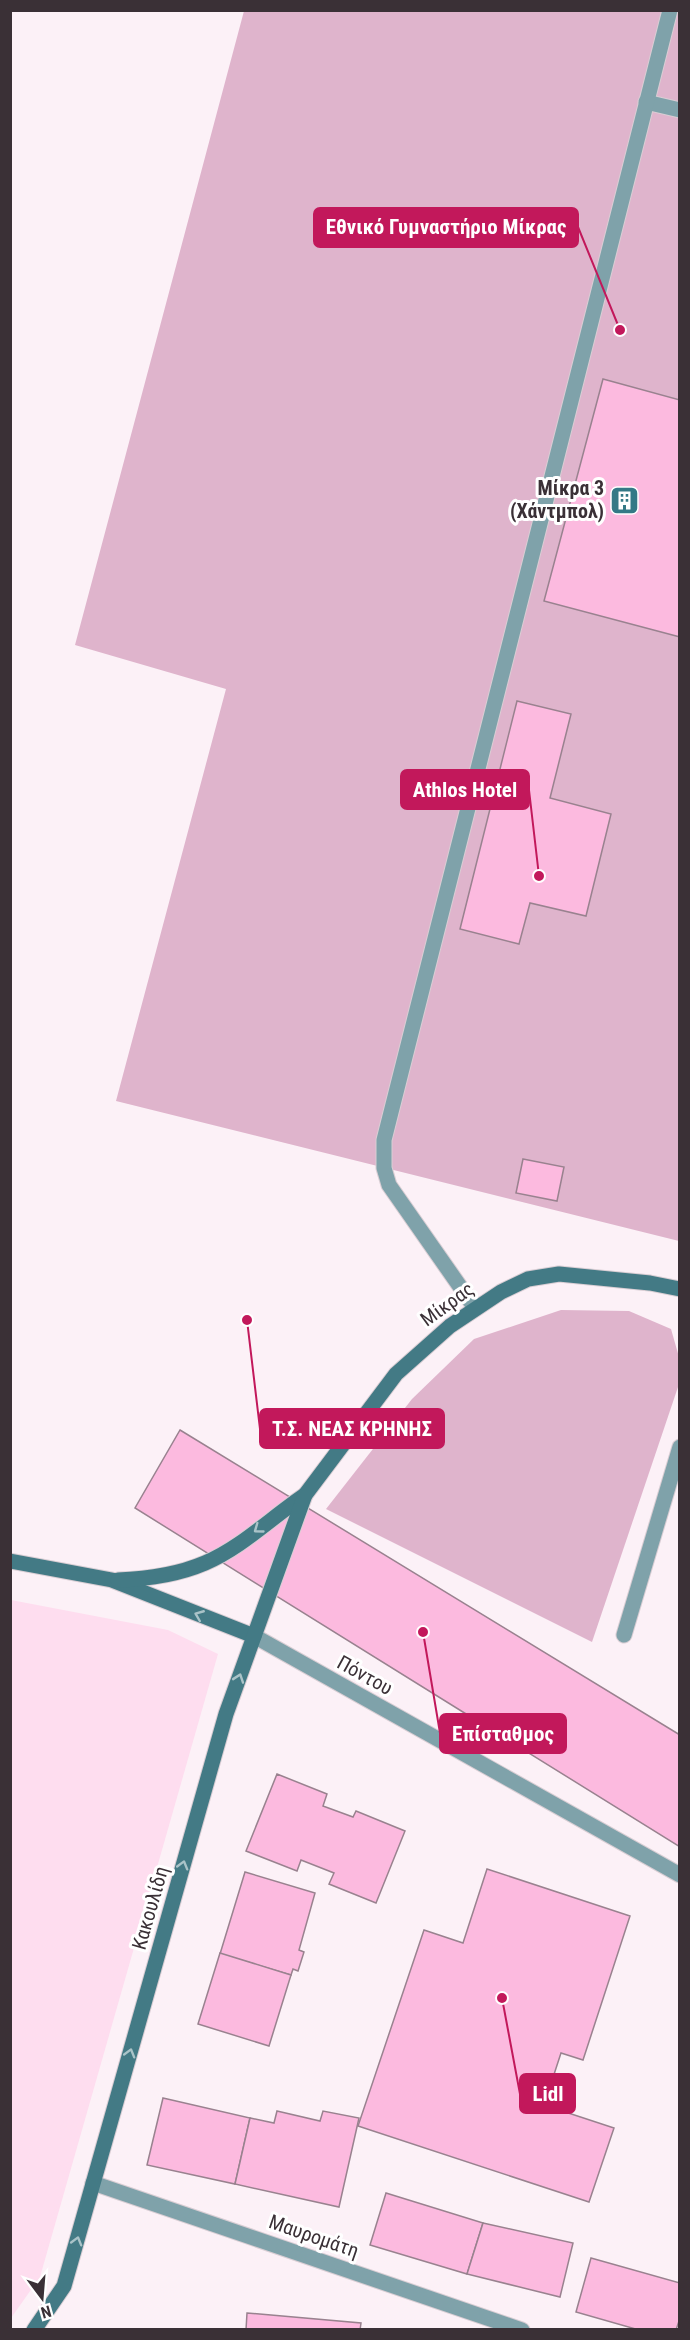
<svg xmlns="http://www.w3.org/2000/svg" width="690" height="2340" font-family="'Roboto Condensed',sans-serif">
<style>
.built{fill:#feddef}
.green{fill:#dfb4cc}
.building{fill:#fcbadf;stroke:#99828f;stroke-width:1.5}
.lines{fill:none;stroke-linecap:round;stroke-linejoin:round}
.service-casing{stroke:#d9ced4;stroke-width:17}
.minor-casing{stroke:#d9ced4;stroke-width:17}
.secondary-casing{stroke:#d9ced4;stroke-width:17}
.service{stroke:#7fa2aa;stroke-width:15}
.minor{stroke:#7fa2aa;stroke-width:15}
.secondary{stroke:#437a85;stroke-width:15}
.oneway{stroke:#aac3c8}
.labels{text-anchor:middle;dominant-baseline:central;stroke-width:6;stroke-linejoin:round;paint-order:stroke}
.poi-label{font-size:20px;font-weight:bold;fill:#3a3036;stroke:#fff;text-anchor:end}
.street-label{font-size:20px;fill:#3a3036;stroke:#fff}
.leader{fill:none;stroke:#c2185b;stroke-width:2}
.callout-dot{fill:#c2185b;stroke:#fff;stroke-width:2}
.callout{fill:#c2185b;stroke:#c2185b;stroke-width:2}
.callout-label{font-size:21px;text-anchor:middle;font-weight:bold;fill:#fff}
</style>
<rect width="100%" height="100%" fill="#fcf1f7"/>
<!-- built -->
<path class="built" d="M11 1600 168 1630 218 1654 40 2277 11 2318Z"/>
<!-- green -->
<g class="green">
<path d="M244 11H679V1241L116 1101 226 689 75 645Z"/>
<path d="M561 1310 629 1311 671 1329 679 1357 678 1387 592 1642 326 1509 412 1399 474 1339Z"/>
</g>
<!-- building -->
<g class="building">
<path d="M603 379 680 400V637L544 601Z"/>
<path d="M517 701 571 714 550 798 611 814 586 916 530 903 519 944 460 929Z"/>
<path d="M523 1159 564 1167 557 1201 516 1193Z"/>
<path d="M180 1430 680 1735V1847L135 1508Z"/>
<path d="M277 1774 327 1794 323 1806 353 1817 356 1811 405 1831 376 1903 329 1884 334 1873 301 1860 297 1871 246 1851Z"/>
<path d="M487 1869 630 1916 583 2060 561 2053 544 2105 614 2128 589 2202 358 2126 424 1930 463 1943Z"/>
<path d="M245 1872 315 1893 299 1950 304 1952 298 1971 293 1969 291 1975 220 1954Z"/>
<path d="M220 1953 291 1975 269 2046 198 2024Z"/>
<path d="M163 2098 250 2118 235 2184 147 2165Z"/>
<path d="M277 2111 320 2121 323 2111 359 2118 339 2207 235 2184 250 2118 274 2123Z"/>
<path d="M386 2193 483 2223 467 2274 370 2245Z"/>
<path d="M483 2223 573 2243 560 2297 467 2274Z"/>
<path d="M591 2258 680 2283V2318L676 2330H639L576 2312Z"/>
<path d="M247 2313 361 2323 360 2330H246Z"/>
</g>
<g class="lines">
<defs>
<g id="service">
<path d="M646 102 680 110"/>
<path d="M475 1308 389 1185 384 1168V1140L670 10"/>
</g>
<g id="minor">
<path d="M624 1635 680 1447"/>
<path d="M254 1636 680 1875"/>
<path d="M93 2183 522 2330"/>
</g>
<g id="secondary">
<path d="M10 1561 112 1580 254 1636"/>
<path d="M118 1580C148 1579 177 1575 205 1563 241 1548 272 1517 305 1495"/>
<path d="M34 2330 64 2286 226 1714 305 1495 396 1374 450 1326 501 1292 528 1279 559 1274 650 1283 680 1289"/>
</g>
</defs>
<!-- service casing -->
<use href="#service" class="service-casing"/>
<!-- minor casing -->
<use href="#minor" class="minor-casing"/>
<!-- secondary casing -->
<use href="#secondary" class="secondary-casing"/>
<!-- service -->
<use href="#service" class="service"/>
<!-- minor -->
<use href="#minor" class="minor"/>
<!-- secondary -->
<use href="#secondary" class="secondary"/>
</g>
<!-- one-way arrows -->
<defs><path id="oneway-chevron" d="M-2-3.5L2.5 0L-2 3.5" fill="none" stroke-width="1.6" stroke-linecap="round" stroke-linejoin="round" transform="scale(1.5)"/></defs>
<g class="oneway">
<use href="#oneway-chevron" transform="translate(258 1529) rotate(144)"/>
<use href="#oneway-chevron" transform="translate(199 1615) rotate(-158)"/>
<use href="#oneway-chevron" transform="translate(239 1678) rotate(-71)"/>
<use href="#oneway-chevron" transform="translate(183 1865) rotate(-74)"/>
<use href="#oneway-chevron" transform="translate(130 2053) rotate(-74)"/>
<use href="#oneway-chevron" transform="translate(77 2241) rotate(-74)"/>
</g>
<!-- icons -->
<defs>
<symbol id="building-square" viewBox="-11 -11 22 22"><rect x="-9" y="-9" width="18" height="18" rx="4" fill="#347986" stroke="#fff"/><path d="M-4-6H4V6H1V3H-1V6H-4ZM-2.5-4.3h1.7v1.8h-1.7ZM.8-4.3h1.7v1.8H.8ZM-2.5-1h1.7V.8h-1.7ZM.8-1h1.7V.8H.8Z" fill="#fff"/></symbol>
</defs>
<g fill-rule="evenodd">
<use href="#building-square" x="608" y="484" width="33" height="33"/>
</g>
<g class="labels">
<!-- poi labels -->
<g class="poi-label">
<text x="604" y="488">Μίκρα 3<tspan x="604" dy="23">(Χάντμπολ)</tspan></text>
</g>
<!-- street labels -->
<g class="street-label">
<text transform="translate(447 1304) rotate(-36)">Μίκρας</text>
<text transform="translate(365 1675) rotate(29)">Πόντου</text>
<text transform="translate(150 1908) rotate(-74)">Κακουλίδη</text>
<text transform="translate(314 2236) rotate(19)">Μαυρομάτη</text>
</g>
</g>
<!-- callouts -->
<path class="leader" d="M620 330L578 227M539 876L529 790M247 1320L260 1429M423 1632L440 1733M502 1998L520 2094"/>
<g class="callout-dot">
<circle cx="620" cy="330" r="6"/>
<circle cx="539" cy="876" r="6"/>
<circle cx="247" cy="1320" r="6"/>
<circle cx="423" cy="1632" r="6"/>
<circle cx="502" cy="1998" r="6"/>
</g>
<g class="callout">
<rect x="314" y="208" width="264" height="39" rx="6"/>
<rect x="401" y="770" width="128" height="39" rx="6"/>
<rect x="260" y="1409" width="184" height="39" rx="6"/>
<rect x="440" y="1714" width="126" height="39" rx="6"/>
<rect x="520" y="2074" width="55" height="39" rx="6"/>
</g>
<g class="callout-label">
<text x="446" y="234">Εθνικό Γυμναστήριο Μίκρας</text>
<text x="465" y="797">Athlos Hotel</text>
<text x="352" y="1436">Τ.Σ. ΝΕΑΣ ΚΡΗΝΗΣ</text>
<text x="503" y="1741">Επίσταθμος</text>
<text x="548" y="2101">Lidl</text>
</g>
<!-- border -->
<rect width="690" height="2340" fill="none" stroke="#3a3036" stroke-width="24"/>
<!-- north arrow -->
<g transform="translate(42 2298) rotate(164)" stroke="#ffffff" stroke-width="4.5" paint-order="stroke">
<path d="M0-4.5L10 22L0 15L-10 22Z" fill="#3a3036"/>
<text y="-9" font-size="16" font-weight="bold" text-anchor="middle" fill="#3a3036">N</text>
</g>
</svg>
